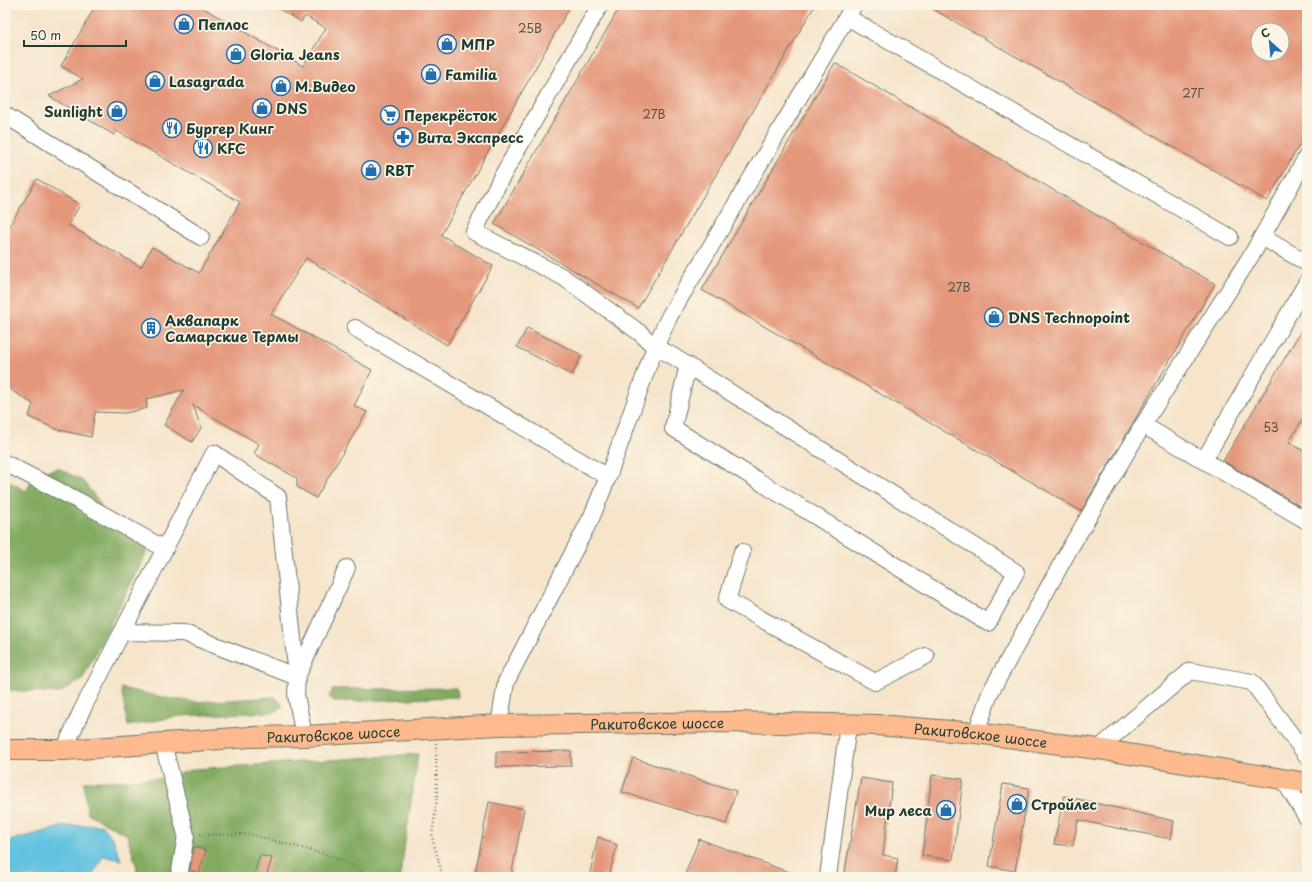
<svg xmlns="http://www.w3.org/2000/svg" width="1312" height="882" font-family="'Playpen Sans',sans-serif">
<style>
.forest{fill:#82aa60;stroke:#50744a}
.water{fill:#62c2e0;stroke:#40808a}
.building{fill:#e4977a;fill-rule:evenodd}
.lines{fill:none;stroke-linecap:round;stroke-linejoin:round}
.minor-casing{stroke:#6a7769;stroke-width:18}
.major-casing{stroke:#6a7769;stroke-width:22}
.path{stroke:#6a7769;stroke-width:2.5;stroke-dasharray:1 3;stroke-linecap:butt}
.minor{stroke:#fff;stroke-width:16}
.major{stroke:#fcba8e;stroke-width:20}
.labels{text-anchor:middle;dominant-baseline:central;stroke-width:3.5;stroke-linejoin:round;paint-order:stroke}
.number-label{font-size:12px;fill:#505446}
.poi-label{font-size:14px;font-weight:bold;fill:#1f3d34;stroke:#fcf5e5;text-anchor:start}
.street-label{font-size:14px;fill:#1f3d34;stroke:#fcf5e5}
</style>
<rect width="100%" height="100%" fill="#fcf5e5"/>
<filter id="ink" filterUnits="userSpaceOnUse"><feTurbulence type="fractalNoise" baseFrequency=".025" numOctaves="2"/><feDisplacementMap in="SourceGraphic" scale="8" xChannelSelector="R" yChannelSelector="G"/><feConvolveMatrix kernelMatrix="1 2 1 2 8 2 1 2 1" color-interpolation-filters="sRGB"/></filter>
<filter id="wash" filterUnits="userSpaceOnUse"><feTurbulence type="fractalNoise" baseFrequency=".012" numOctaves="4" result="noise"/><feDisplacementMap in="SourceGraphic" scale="16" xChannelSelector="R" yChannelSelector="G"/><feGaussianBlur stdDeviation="0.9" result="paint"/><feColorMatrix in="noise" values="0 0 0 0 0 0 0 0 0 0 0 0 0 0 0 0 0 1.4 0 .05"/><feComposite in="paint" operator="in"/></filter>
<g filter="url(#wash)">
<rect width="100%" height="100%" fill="#f6e4cb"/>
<!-- forest -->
<g class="forest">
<path d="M58 468 83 481 100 503 105 521 149 548 83 678 60 693 5 690V479L26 491 35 474Z"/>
<path d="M121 688 167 698 195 702 275 697 283 706 275 712 180 716 128 726Z"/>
<path d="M457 688 458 697 336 702 329 697 333 689Z"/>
<path d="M418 754 400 877H135L137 868 127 835 87 813 84 782 167 778 194 769Z"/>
</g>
<!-- water -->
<path class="water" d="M101 825 113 839 121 860 103 856 92 877H5V842L65 826Z"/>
<g id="blocks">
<!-- building -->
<g class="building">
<path d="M96 5H198L303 66 326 28 305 16 301 22 272 5H571L441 235 493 266 447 345 306 258 271 314 372 370 354 406 367 412 316 498 297 487V478L254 454 259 444 193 405 201 428 192 442 164 425 184 390 146 399 147 408 125 413 95 412 91 437 59 430 29 417 33 404 11 390 5 383V234L37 179 80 205 68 225 141 267 152 247 199 273 240 202 117 131 114 135 49 96 83 79 61 66Z"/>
<path d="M621 5H815L638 308 494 224Z"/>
<path d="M926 5H1307V132L1267 201ZM1258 30H1282V54H1258Z"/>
<path d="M835 63 1215 284 1081 511 702 290Z"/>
<path d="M1307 321V412L1289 442 1307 453V510L1223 461Z"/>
<path d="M527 328 582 355 572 375 517 347Z"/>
<path d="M571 751V766L496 767V752Z"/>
<path d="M633 758 736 791 726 824 622 792Z"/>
<path d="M932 775 963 779 953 860 922 856Z"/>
<path d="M861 778 892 783 883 855 898 858 895 877H844Z"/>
<path d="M1003 784 1029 788 1015 871 989 866Z"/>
<path d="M1064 796 1174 821 1171 839 1078 820 1073 846 1054 844Z"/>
<path d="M489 802 524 809 511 877H489L475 874Z"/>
<path d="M598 837 617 845 609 877H589Z"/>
<path d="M699 839 799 876 798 877H684Z"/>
<path d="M194 847 206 850 199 873 190 870Z"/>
<path d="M260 855 272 858 266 877H253Z"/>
</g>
</g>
</g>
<g filter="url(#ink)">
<use href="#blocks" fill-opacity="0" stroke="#6a7769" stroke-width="1"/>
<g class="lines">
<defs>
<g id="minor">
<path d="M600 5 500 180 474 232 563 277 640 333 655 347 671 355 1016 572 988 623 673 428 688 365"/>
<path d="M847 17 1230 237"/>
<path d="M5 115 201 237"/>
<path d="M1262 237 1307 263"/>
<path d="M355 328 608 477"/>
<path d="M1143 425 1307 521"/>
<path d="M1204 460 1307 282"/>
<path d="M5 463 77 500 165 549"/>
<path d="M742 552 727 600 875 682 926 656"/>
<path d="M499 725 506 682 592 516 608 477 655 347 670 315 854 5"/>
<path d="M976 733 990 693 1070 548 1143 425 1254 251 1307 156"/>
<path d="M304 736 296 695 297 677 347 568"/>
<path d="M163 743 186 835 179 877"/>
<path d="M1098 749 1190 671 1252 682 1307 756"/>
<path d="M64 750 82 710 214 453 278 497 297 677 184 633 122 632"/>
<path d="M1283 779 1307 818"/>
<path d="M828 877 848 725"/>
</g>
<g id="major">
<path id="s1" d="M5 750H64L250 737 304 736 499 725 735 722 877 725 976 733 1098 749 1307 783"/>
</g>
</defs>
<!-- minor casing -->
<use href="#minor" class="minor-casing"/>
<!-- major casing -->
<use href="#major" class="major-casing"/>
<!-- path -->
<g class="path">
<path d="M436 743 437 797 432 837 443 877"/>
<path d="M200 835 249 834 332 856 373 877"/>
</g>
<!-- minor -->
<use href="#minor" class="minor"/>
<!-- major -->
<use href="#major" class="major"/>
</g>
</g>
<!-- icons -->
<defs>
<symbol id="shop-ring" viewBox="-11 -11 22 22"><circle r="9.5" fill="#fcf5e5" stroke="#1f6fb2" stroke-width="1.5"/><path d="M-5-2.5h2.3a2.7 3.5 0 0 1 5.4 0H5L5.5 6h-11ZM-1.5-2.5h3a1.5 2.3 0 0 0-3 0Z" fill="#1f6fb2"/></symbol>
<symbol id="supermarket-ring" viewBox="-11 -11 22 22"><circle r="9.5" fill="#fcf5e5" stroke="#1f6fb2" stroke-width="1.5"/><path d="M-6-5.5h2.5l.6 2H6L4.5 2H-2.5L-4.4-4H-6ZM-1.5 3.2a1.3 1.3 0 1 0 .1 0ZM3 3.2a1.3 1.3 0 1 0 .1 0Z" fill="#1f6fb2"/></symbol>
<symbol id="restaurant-ring" viewBox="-11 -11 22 22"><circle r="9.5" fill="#fcf5e5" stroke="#1f6fb2" stroke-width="1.5"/><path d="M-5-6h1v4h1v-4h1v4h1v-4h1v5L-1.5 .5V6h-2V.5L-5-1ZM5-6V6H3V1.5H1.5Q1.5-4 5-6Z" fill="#1f6fb2"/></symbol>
<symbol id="pharmacy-ring" viewBox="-11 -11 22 22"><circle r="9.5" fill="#fcf5e5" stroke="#1f6fb2" stroke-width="1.5"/><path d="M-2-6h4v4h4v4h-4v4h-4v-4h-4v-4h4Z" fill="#1f6fb2"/></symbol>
<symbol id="building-ring" viewBox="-11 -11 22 22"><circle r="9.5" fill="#fcf5e5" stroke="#1f6fb2" stroke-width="1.5"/><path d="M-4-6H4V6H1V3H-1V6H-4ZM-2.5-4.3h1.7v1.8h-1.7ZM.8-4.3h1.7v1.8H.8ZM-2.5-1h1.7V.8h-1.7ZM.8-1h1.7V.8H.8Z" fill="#1f6fb2"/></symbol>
</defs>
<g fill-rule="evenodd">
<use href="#shop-ring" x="173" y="13" width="22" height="22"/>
<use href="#shop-ring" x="436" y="33" width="22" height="22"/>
<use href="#shop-ring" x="225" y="43" width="22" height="22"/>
<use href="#shop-ring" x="420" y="63" width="22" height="22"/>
<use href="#shop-ring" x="144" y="70" width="22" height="22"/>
<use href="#shop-ring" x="270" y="75" width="22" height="22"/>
<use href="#shop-ring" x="251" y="97" width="22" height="22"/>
<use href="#shop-ring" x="106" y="100" width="22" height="22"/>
<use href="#supermarket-ring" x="379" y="104" width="22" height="22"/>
<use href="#restaurant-ring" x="161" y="117" width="22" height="22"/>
<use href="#pharmacy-ring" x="392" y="126" width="22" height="22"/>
<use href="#restaurant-ring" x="192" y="137" width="22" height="22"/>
<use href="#shop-ring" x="360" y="159" width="22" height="22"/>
<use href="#shop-ring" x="983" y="306" width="22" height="22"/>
<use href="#building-ring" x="140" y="317" width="22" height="22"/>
<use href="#shop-ring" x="1006" y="793" width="22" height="22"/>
<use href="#shop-ring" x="935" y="799" width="22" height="22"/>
</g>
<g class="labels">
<!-- number labels -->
<g class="number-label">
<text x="530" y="28">25В</text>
<text x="1193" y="93">27Г</text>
<text x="654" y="114">27В</text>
<text x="959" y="287">27В</text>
<text x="1271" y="427">53</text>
</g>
<!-- poi labels -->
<g class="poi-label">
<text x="198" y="24">Пеплос</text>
<text x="461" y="44">МПР</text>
<text x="250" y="54">Gloria Jeans</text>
<text x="445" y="74">Familia</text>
<text x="169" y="81">Lasagrada</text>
<text x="295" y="86">М.Видео</text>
<text x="276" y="108">DNS</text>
<text x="103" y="111" text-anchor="end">Sunlight</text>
<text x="404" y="115">Перекрёсток</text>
<text x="186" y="128">Бургер Кинг</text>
<text x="417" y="137">Вита Экспресс</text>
<text x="217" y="148">KFC</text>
<text x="385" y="170">RBT</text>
<text x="1008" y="317">DNS Technopoint</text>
<text x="165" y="320">Аквапарк<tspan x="165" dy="16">Самарские Термы</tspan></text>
<text x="1031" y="804">Стройлес</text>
<text x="932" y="810" text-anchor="end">Мир леса</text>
</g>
<!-- street labels -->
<g class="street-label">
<text stroke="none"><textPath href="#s1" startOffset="653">Ракитовское шоссе</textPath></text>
<text stroke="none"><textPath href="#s1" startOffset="329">Ракитовское шоссе</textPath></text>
<text stroke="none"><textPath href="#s1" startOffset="977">Ракитовское шоссе</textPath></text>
</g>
</g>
<!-- margin -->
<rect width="1312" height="882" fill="none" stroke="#fcf5e5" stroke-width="20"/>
<!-- north arrow -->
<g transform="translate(1270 42) rotate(333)"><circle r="19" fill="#fcf5e5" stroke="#a4ab9e"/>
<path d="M0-3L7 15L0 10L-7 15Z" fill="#1f6fb2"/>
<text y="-6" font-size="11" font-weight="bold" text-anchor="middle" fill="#1f3d34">С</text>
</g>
<!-- scale -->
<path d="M24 40v6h102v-6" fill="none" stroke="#1f3d34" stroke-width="2"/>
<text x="30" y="40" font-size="12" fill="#1f3d34" stroke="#fcf5e5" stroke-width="3" paint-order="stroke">50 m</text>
</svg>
